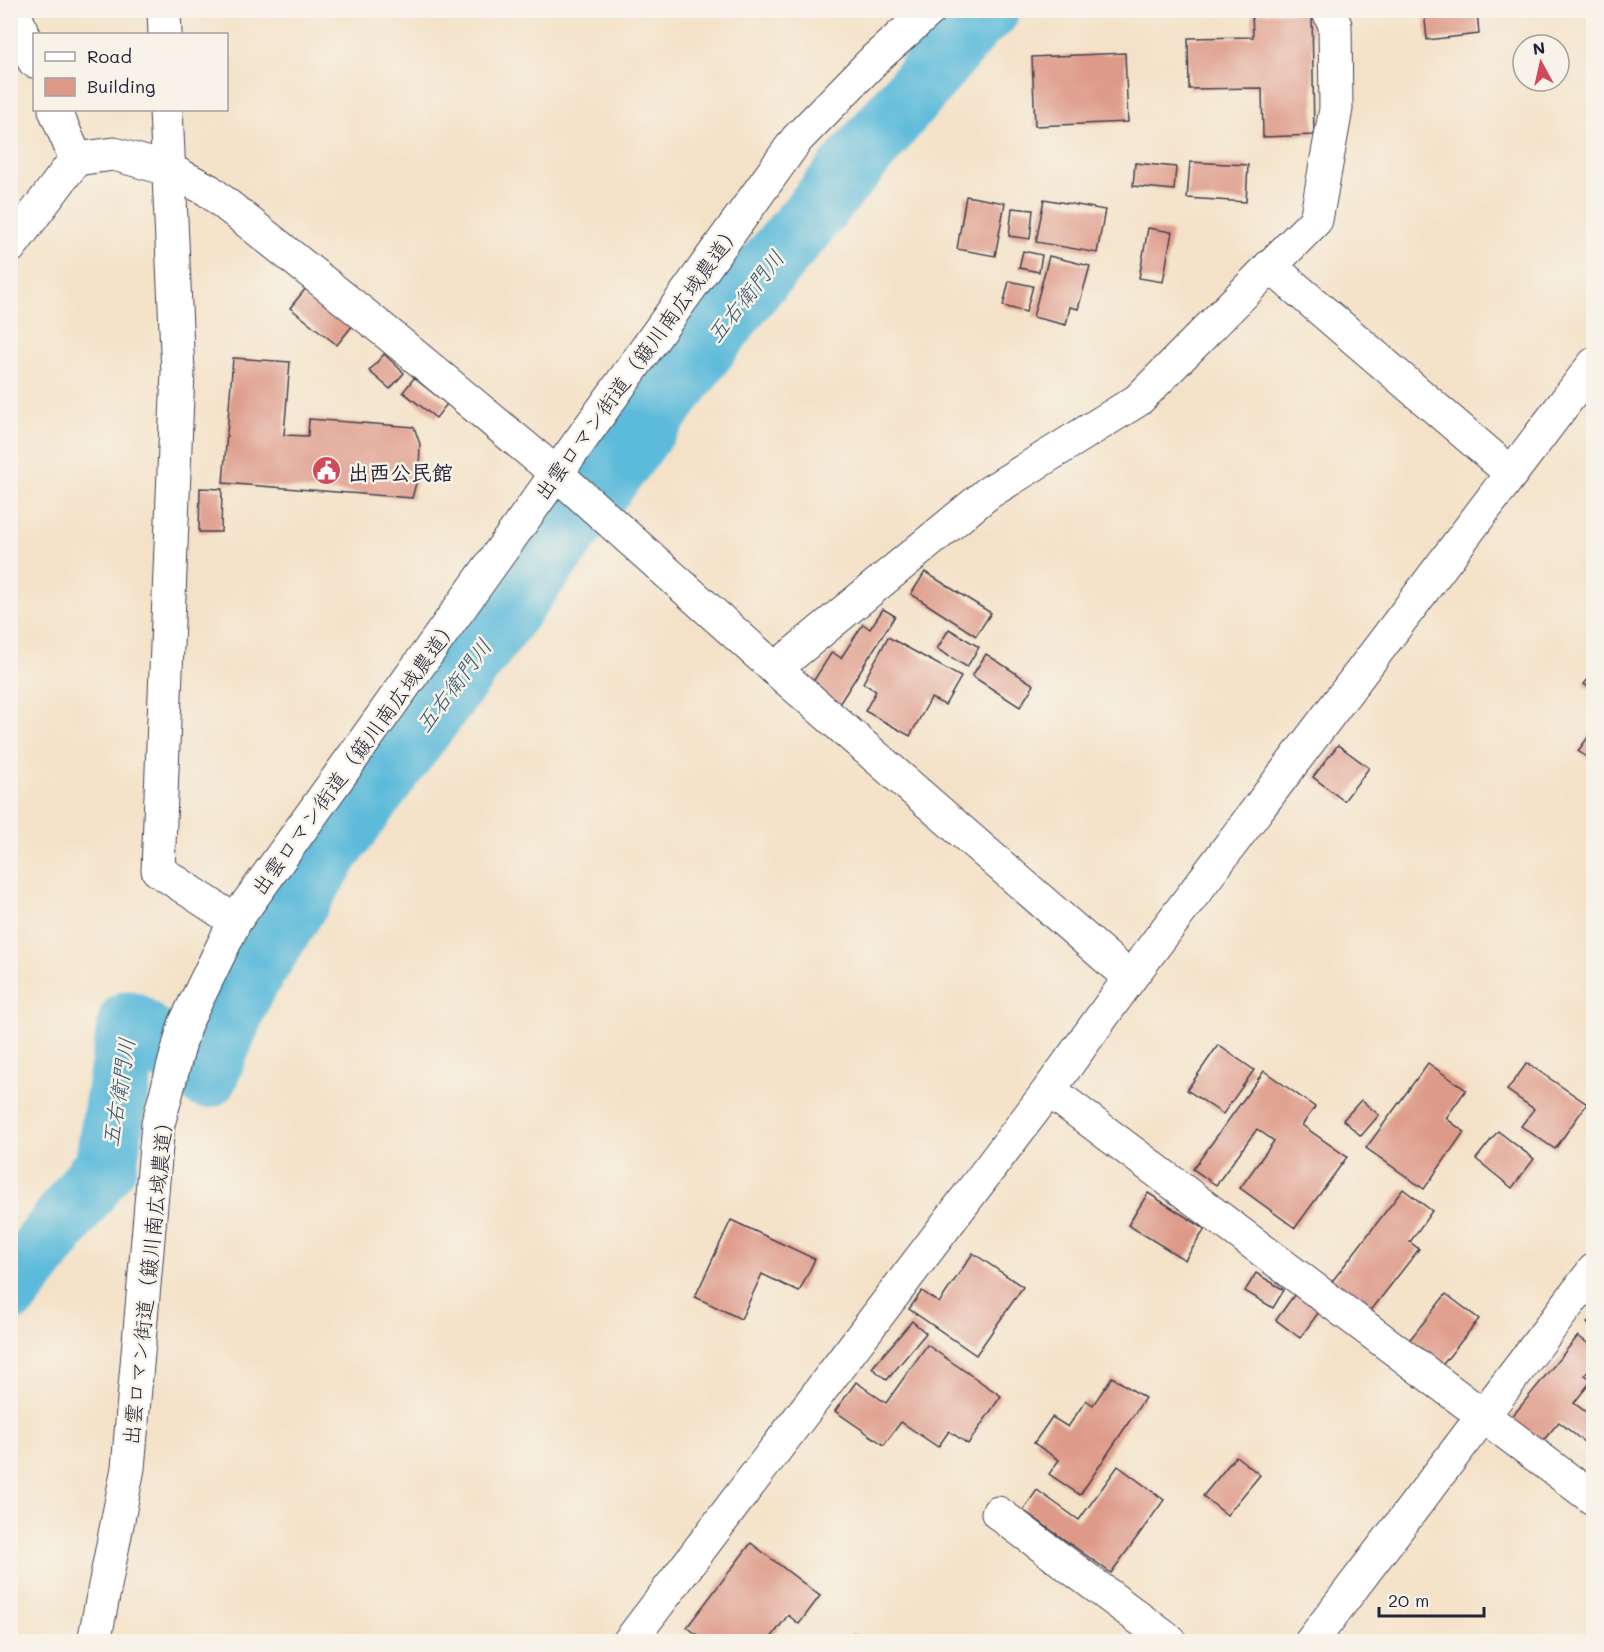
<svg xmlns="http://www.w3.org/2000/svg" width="1604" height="1652" font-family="Mali,'Klee One',sans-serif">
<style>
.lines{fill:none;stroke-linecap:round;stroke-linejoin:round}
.river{stroke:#5cbada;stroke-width:63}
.building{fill:#de9a88}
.street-casing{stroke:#423f50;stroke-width:35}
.secondary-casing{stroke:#423f50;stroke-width:35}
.street{stroke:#fff;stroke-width:33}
.secondary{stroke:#fff;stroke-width:33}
.labels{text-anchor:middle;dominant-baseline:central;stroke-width:5;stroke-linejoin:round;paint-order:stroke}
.street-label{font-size:21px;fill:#22223b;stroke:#f7f3e8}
.poi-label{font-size:21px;font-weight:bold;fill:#22223b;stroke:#f7f3e8;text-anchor:start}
.water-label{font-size:22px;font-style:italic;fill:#365773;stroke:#f7f3e8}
</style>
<rect width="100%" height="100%" fill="#f7f3e8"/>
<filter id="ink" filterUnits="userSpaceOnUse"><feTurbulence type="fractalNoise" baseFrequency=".0167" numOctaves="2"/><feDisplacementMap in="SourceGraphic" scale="12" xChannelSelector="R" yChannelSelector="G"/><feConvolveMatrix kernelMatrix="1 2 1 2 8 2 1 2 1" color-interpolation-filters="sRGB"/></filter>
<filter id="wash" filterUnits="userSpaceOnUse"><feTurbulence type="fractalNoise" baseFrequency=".008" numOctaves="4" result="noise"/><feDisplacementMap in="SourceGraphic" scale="24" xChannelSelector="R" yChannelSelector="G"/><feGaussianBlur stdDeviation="1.35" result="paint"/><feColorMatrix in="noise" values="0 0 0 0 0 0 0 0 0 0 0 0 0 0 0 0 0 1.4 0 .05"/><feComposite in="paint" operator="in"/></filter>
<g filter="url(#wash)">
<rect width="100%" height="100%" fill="#f4e2c8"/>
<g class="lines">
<!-- river -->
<path class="river" d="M10 1291 106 1164 129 1022 206 1077 242 990 331 849 740 301 975 20 988 10"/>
</g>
<g id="blocks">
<!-- building -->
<g class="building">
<path d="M1424 10H1477L1479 34 1427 40Z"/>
<path d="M1312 12 1314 135 1263 137 1262 88 1189 89 1188 38 1253 37 1252 13Z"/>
<path d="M1125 53 1128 122 1035 126 1032 57Z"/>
<path d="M1190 162 1248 165 1246 202 1187 198Z"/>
<path d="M1135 163 1176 167 1174 190 1133 186Z"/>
<path d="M966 196 1005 203 995 256 957 249Z"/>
<path d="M1044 199 1105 210 1097 253 1036 242Z"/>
<path d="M1012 208 1033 210 1030 239 1009 236Z"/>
<path d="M1148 228 1172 232 1163 282 1139 278Z"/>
<path d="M1023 251 1042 255 1039 272 1019 268Z"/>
<path d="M1049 256 1090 266 1078 309 1070 307 1066 325 1033 317Z"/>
<path d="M1009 281 1033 286 1026 312 1003 306Z"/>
<path d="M306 288 353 325 337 345 290 308Z"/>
<path d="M384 354 404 373 390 389 369 371Z"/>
<path d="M233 358 290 362 284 435 308 436 309 419 414 427 420 444 419 472 412 498 223 483Z"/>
<path d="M414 378 447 404 436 418 403 392Z"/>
<path d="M200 488 222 489 221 532H199Z"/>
<path d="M925 572 991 613 976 636 911 594Z"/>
<path d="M883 609 895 616 838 706 809 688 832 652 841 658 863 624 870 629Z"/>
<path d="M949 629 979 647 967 667 937 649Z"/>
<path d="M888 637 961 677 945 705 931 698 910 736 865 711 876 691 863 683Z"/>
<path d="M986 654 1034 685 1020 707 972 676Z"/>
<path d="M1594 672V691L1584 684Z"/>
<path d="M1594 729V762L1578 751Z"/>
<path d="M1338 745 1369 768 1344 801 1313 777Z"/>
<path d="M1218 1045 1254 1070 1223 1114 1187 1090Z"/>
<path d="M1428 1063 1466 1090 1446 1118 1464 1132 1424 1189 1366 1148Z"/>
<path d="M1527 1063 1587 1104 1555 1149 1521 1126 1534 1109 1507 1090Z"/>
<path d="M1264 1071 1315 1107 1302 1125 1347 1157 1295 1228 1240 1188 1274 1141 1257 1129 1216 1185 1193 1169Z"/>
<path d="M1361 1100 1379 1115 1361 1136 1343 1120Z"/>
<path d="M1498 1131 1534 1159 1512 1188 1476 1159Z"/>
<path d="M1403 1189 1432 1211 1410 1242 1419 1249 1366 1317 1327 1288Z"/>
<path d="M1148 1193 1205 1229 1185 1260 1128 1225Z"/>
<path d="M731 1220 815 1259 799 1292 762 1274 741 1319 695 1297Z"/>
<path d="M973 1253 1023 1287 976 1355 909 1309 922 1291 939 1303Z"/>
<path d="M1256 1273 1284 1290 1273 1308 1245 1291Z"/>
<path d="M1297 1291 1321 1309 1300 1338 1276 1320Z"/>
<path d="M1446 1294 1479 1319 1440 1368 1407 1343Z"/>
<path d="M1594 1315V1329L1587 1323Z"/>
<path d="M912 1321 926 1333 887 1380 872 1368Z"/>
<path d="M1578 1336 1594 1348V1365L1585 1375 1592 1380 1574 1403 1594 1418V1450L1559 1422 1541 1443 1511 1418Z"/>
<path d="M927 1345 1001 1396 968 1444 949 1431 938 1447 901 1422 884 1445 835 1411 856 1382 886 1403Z"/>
<path d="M1112 1377 1145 1398 1080 1495 1049 1474 1059 1460 1034 1443 1052 1417 1068 1427 1086 1400 1093 1405Z"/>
<path d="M1236 1456 1260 1475 1227 1515 1203 1496Z"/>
<path d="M1118 1466 1164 1500 1111 1573 1023 1510 1037 1490 1079 1520Z"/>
<path d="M751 1543 820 1596 799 1624 788 1615 768 1642H707L687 1627Z"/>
<path d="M853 1633 865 1642H846Z"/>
</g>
</g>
</g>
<g filter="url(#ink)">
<use href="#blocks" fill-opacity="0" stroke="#423f50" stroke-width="1.5"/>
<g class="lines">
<defs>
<g id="street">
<path d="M13 10 34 61"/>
<path d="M164 10 165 34"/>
<path d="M166 110 178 372 158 870 235 921"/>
<path d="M76 159 114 154 168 169 208 190 386 332 556 473 775 669 1130 978"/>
<path d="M10 247 76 159 55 110"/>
<path d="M1270 266 1511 473"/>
<path d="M775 669 988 493 1138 400 1316 220 1336 109 1335 25 1328 10"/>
<path d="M1049 1090 1594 1499"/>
<path d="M998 1513 1171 1642"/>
<path d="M629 1642 1049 1090 1130 978 1594 364"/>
</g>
<g id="secondary">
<path d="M94 1642 128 1468 158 1124 185 1024 235 921 797 139 876 58 930 10"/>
<path d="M1311 1642 1594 1270"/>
</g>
</defs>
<!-- street casing -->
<use href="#street" class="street-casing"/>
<!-- secondary casing -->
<use href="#secondary" class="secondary-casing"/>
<!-- street -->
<use href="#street" class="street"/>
<!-- secondary -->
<use href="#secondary" class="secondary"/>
</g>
</g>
<!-- icons -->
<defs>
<symbol id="civic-disc" viewBox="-11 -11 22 22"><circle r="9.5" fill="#d1495b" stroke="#f7f3e8"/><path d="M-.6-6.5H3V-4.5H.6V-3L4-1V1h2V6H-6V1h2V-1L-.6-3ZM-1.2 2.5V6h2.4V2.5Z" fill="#fff"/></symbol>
</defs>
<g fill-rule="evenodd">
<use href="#civic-disc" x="310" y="454" width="33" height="33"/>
</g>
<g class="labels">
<!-- street labels -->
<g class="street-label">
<text transform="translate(637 361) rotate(-54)">出雲ロマン街道（簸川南広域農道）</text>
<text transform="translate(354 756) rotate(-54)">出雲ロマン街道（簸川南広域農道）</text>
<text transform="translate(147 1278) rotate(-84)">出雲ロマン街道（簸川南広域農道）</text>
</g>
<!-- poi labels -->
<g class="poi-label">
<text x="348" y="471">出西公民館</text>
</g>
<!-- water labels -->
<g class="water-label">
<text transform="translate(745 296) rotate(-52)">五右衛門川</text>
<text transform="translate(453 685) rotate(-53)">五右衛門川</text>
<text transform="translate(118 1092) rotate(-81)">五右衛門川</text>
</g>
</g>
<!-- margin -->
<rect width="1604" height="1652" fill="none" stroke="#f7f3e8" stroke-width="36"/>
<!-- legend -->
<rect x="33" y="33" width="195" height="78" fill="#f7f3e8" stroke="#a29fa3" stroke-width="1.5"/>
<rect x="45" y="52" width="30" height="9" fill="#ffffff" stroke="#a29fa3" stroke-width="1.5"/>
<text x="87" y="63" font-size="18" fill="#22223b">Road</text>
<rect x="45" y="78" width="30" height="18" fill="#de9a88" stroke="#a29fa3" stroke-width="1.5"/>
<text x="87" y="93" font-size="18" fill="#22223b">Building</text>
<!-- north arrow -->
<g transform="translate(1541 63) rotate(352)"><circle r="28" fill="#f7f3e8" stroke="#a29fa3" stroke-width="1.5"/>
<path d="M0-4.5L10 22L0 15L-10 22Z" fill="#d1495b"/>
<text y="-9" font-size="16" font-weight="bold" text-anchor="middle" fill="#22223b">N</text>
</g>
<!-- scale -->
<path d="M1379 1607v9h105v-9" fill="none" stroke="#22223b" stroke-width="3"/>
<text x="1388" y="1607" font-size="18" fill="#22223b" stroke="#f7f3e8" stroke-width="4.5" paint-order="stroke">20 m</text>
</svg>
